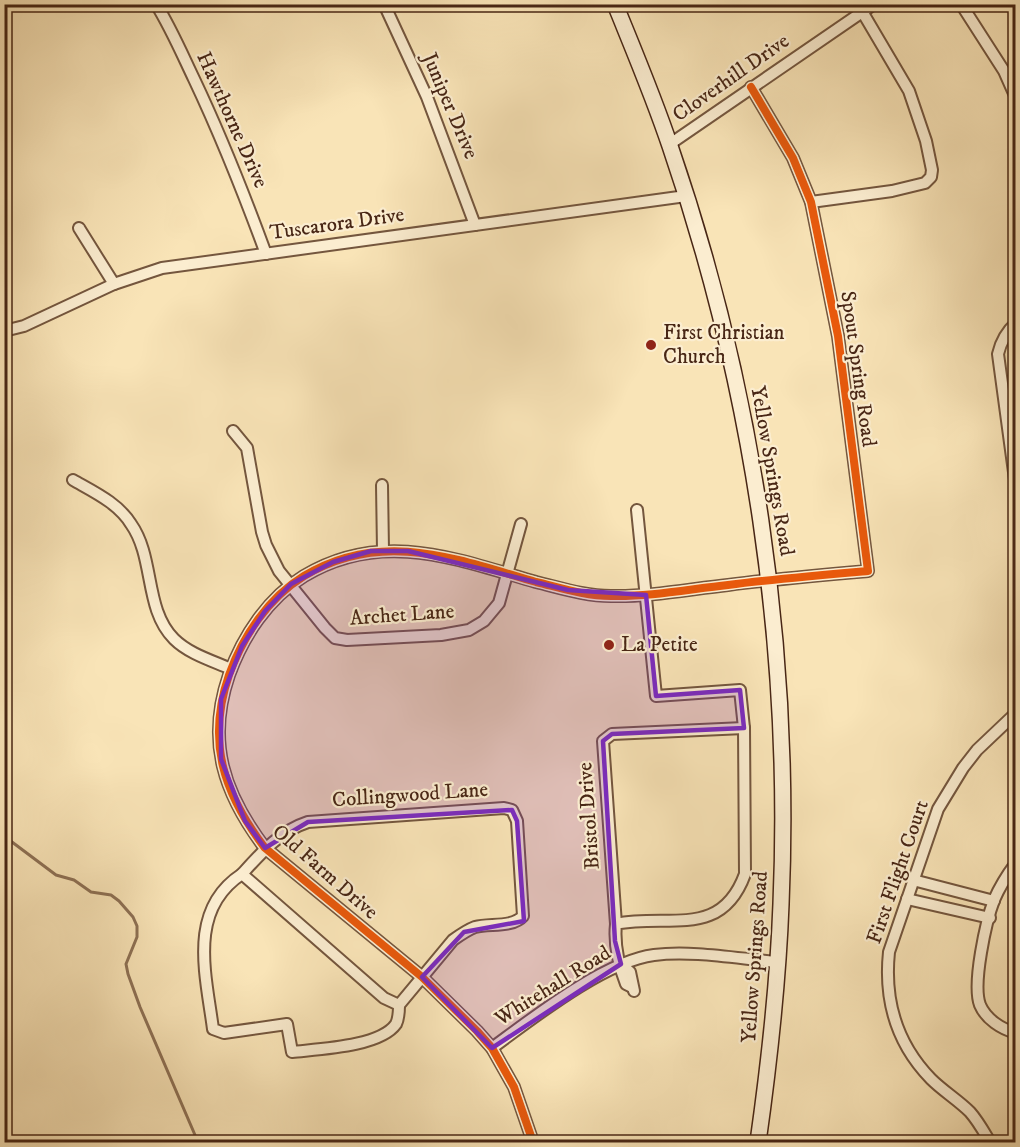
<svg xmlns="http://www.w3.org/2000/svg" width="1020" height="1147" font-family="'IM FELL DW Pica',serif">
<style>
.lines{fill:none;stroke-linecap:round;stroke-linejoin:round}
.stream{stroke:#8e7155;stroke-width:3}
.minor-casing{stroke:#74563e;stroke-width:14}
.secondary-casing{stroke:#482615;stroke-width:18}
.minor{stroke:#fbedd0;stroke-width:10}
.secondary{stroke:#fbedd0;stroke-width:15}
.cycleway-casing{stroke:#fbedd0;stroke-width:11}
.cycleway{stroke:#e8590c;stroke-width:8}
.marked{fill:#7b2cbf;fill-opacity:0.2;stroke:#7b2cbf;stroke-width:4.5;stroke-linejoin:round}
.poi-dot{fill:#8f2418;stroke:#fbedd0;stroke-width:2}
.labels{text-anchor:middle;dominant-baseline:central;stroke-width:4.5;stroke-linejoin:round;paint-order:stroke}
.street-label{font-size:21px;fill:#482615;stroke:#fbedd0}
.poi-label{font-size:21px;fill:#482615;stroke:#fbedd0;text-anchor:start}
</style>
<rect width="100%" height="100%" fill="#f9e4b7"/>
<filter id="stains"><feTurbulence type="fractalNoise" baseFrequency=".00333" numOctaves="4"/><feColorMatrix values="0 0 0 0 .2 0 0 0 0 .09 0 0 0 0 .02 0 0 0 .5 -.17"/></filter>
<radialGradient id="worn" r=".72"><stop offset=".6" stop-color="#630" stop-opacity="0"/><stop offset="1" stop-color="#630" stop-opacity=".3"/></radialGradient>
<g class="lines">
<!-- stream -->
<path class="stream" d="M4 833 8 839 56 875 74 880 91 892 111 895 119 901 133 917 137 926V937L126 964 128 974 140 1007 198 1142"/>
<defs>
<g id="minor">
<path d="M156 4C171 28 182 54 194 79 221 136 244 194 266 254"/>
<path d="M384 4 427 97 475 225"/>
<path d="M961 4 1004 71 1016 98"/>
<path d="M670 144 874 4"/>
<path d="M811 202 892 191 925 183 931 177 932 170 926 141 909 91 863 13"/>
<path d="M79 228 114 284"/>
<path d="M1016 323C1006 332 1001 341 998 354L1016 487"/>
<path d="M4 331 24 326 114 284 162 268 686 196"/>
<path d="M233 431 247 448 262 532 266 545 279 571 325 628 335 638 347 640 441 635 469 630 484 621 499 603 521 524"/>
<path d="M73 480C94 492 118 503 131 524 155 558 144 609 174 639 189 654 213 661 231 669"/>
<path d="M382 485 383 550"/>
<path d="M1016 863C1007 875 1000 886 994 900 986 921 972 984 980 1005 986 1019 1001 1029 1016 1033"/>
<path d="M242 874 384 998 399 1005C399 1012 399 1018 396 1024 380 1047 318 1049 292 1052L287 1024 224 1033 213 1029C206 975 187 910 242 874Z"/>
<path d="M242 874C261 853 280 831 308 822L504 808 512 810 517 821 523 916C512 928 490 923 475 927 467 930 460 935 453 940L399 1005"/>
<path d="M913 880 994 901"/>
<path d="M907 899 990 918"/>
<path d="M616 924 603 741 612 734 744 728"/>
<path d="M621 964 630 972 634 991"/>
<path d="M632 987 626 984C619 966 614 943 616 924 668 913 721 940 745 874L744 728 740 690 656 696 637 510"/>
<path d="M492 1048C533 1018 605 961 654 955 692 950 740 959 778 962"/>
<path d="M533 1142 514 1087 492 1048 477 1031 422 977 265 848C224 794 206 742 229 675 243 636 268 598 304 576 382 529 456 559 536 582 561 588 585 596 611 596 650 597 690 589 728 585 775 579 822 575 868 571L838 336 811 202 793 158 751 87"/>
<path d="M990 1142C984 1132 978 1121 970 1112 958 1100 943 1091 931 1079 896 1043 884 1000 889 952L938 809 963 768 977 750 1016 713"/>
</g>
<path id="secondary" d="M615 4C634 51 654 98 670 146 753 387 792 650 781 904 778 984 769 1064 758 1142"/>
</defs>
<!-- minor casing -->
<use href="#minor" class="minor-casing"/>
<!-- secondary casing -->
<use href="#secondary" class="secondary-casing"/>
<!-- minor -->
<use href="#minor" class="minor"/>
<!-- secondary -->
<use href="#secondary" class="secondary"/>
<defs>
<path id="cycleway" d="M533 1142 514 1087 492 1048 477 1031 422 977 265 848C224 794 206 742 229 675 243 636 268 598 304 576 382 529 456 559 536 582 561 588 585 596 611 596 650 597 690 589 728 585 775 579 822 575 868 571L838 336 811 202 793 158 751 87"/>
</defs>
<!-- cycleway casing -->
<use href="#cycleway" class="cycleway-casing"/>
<!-- cycleway -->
<use href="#cycleway" class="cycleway"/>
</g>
<!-- marked area -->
<path class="marked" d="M371 551H408L568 590 646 595 656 696 740 690 744 728 612 734 603 741 615 941 621 964 492 1048 422 977 464 932 524 921 517 821 512 810 308 822 265 848 245 821 221 759V699L242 646 265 611 291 584 333 562Z"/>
<!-- markers -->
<g class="poi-dot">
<circle cx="651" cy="345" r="6"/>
<circle cx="609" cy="645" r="6"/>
</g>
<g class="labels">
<!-- street labels -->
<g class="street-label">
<text transform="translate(731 78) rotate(-35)">Cloverhill Drive</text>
<text transform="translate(450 106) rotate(67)">Juniper Drive</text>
<text transform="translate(232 120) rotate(66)">Hawthorne Drive</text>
<text transform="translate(337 224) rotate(-8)">Tuscarora Drive</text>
<text transform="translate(858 369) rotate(82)">Spout Spring Road</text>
<text transform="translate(772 471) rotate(80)">Yellow Springs Road</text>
<text transform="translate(402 615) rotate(-4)">Archet Lane</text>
<text transform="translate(410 795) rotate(-4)">Collingwood Lane</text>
<text transform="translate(589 816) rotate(-94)">Bristol Drive</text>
<text transform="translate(325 872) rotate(41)">Old Farm Drive</text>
<text transform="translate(898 872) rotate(-71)">First Flight Court</text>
<text transform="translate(755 957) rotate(-86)">Yellow Springs Road</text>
<text transform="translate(553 986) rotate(-32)">Whitehall Road</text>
</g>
<!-- poi labels -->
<g class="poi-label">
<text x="663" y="333">First Christian<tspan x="663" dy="24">Church</tspan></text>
<text x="621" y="645">La Petite</text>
</g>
</g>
<!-- margin -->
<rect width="1020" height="1147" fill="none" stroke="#f9e4b7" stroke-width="24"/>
<rect x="6" y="6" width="1008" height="1135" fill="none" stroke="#482615" stroke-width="3"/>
<rect x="12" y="12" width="996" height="1123" fill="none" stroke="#482615" stroke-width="1.5"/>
<rect width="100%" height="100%" filter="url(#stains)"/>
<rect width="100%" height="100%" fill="url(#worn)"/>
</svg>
